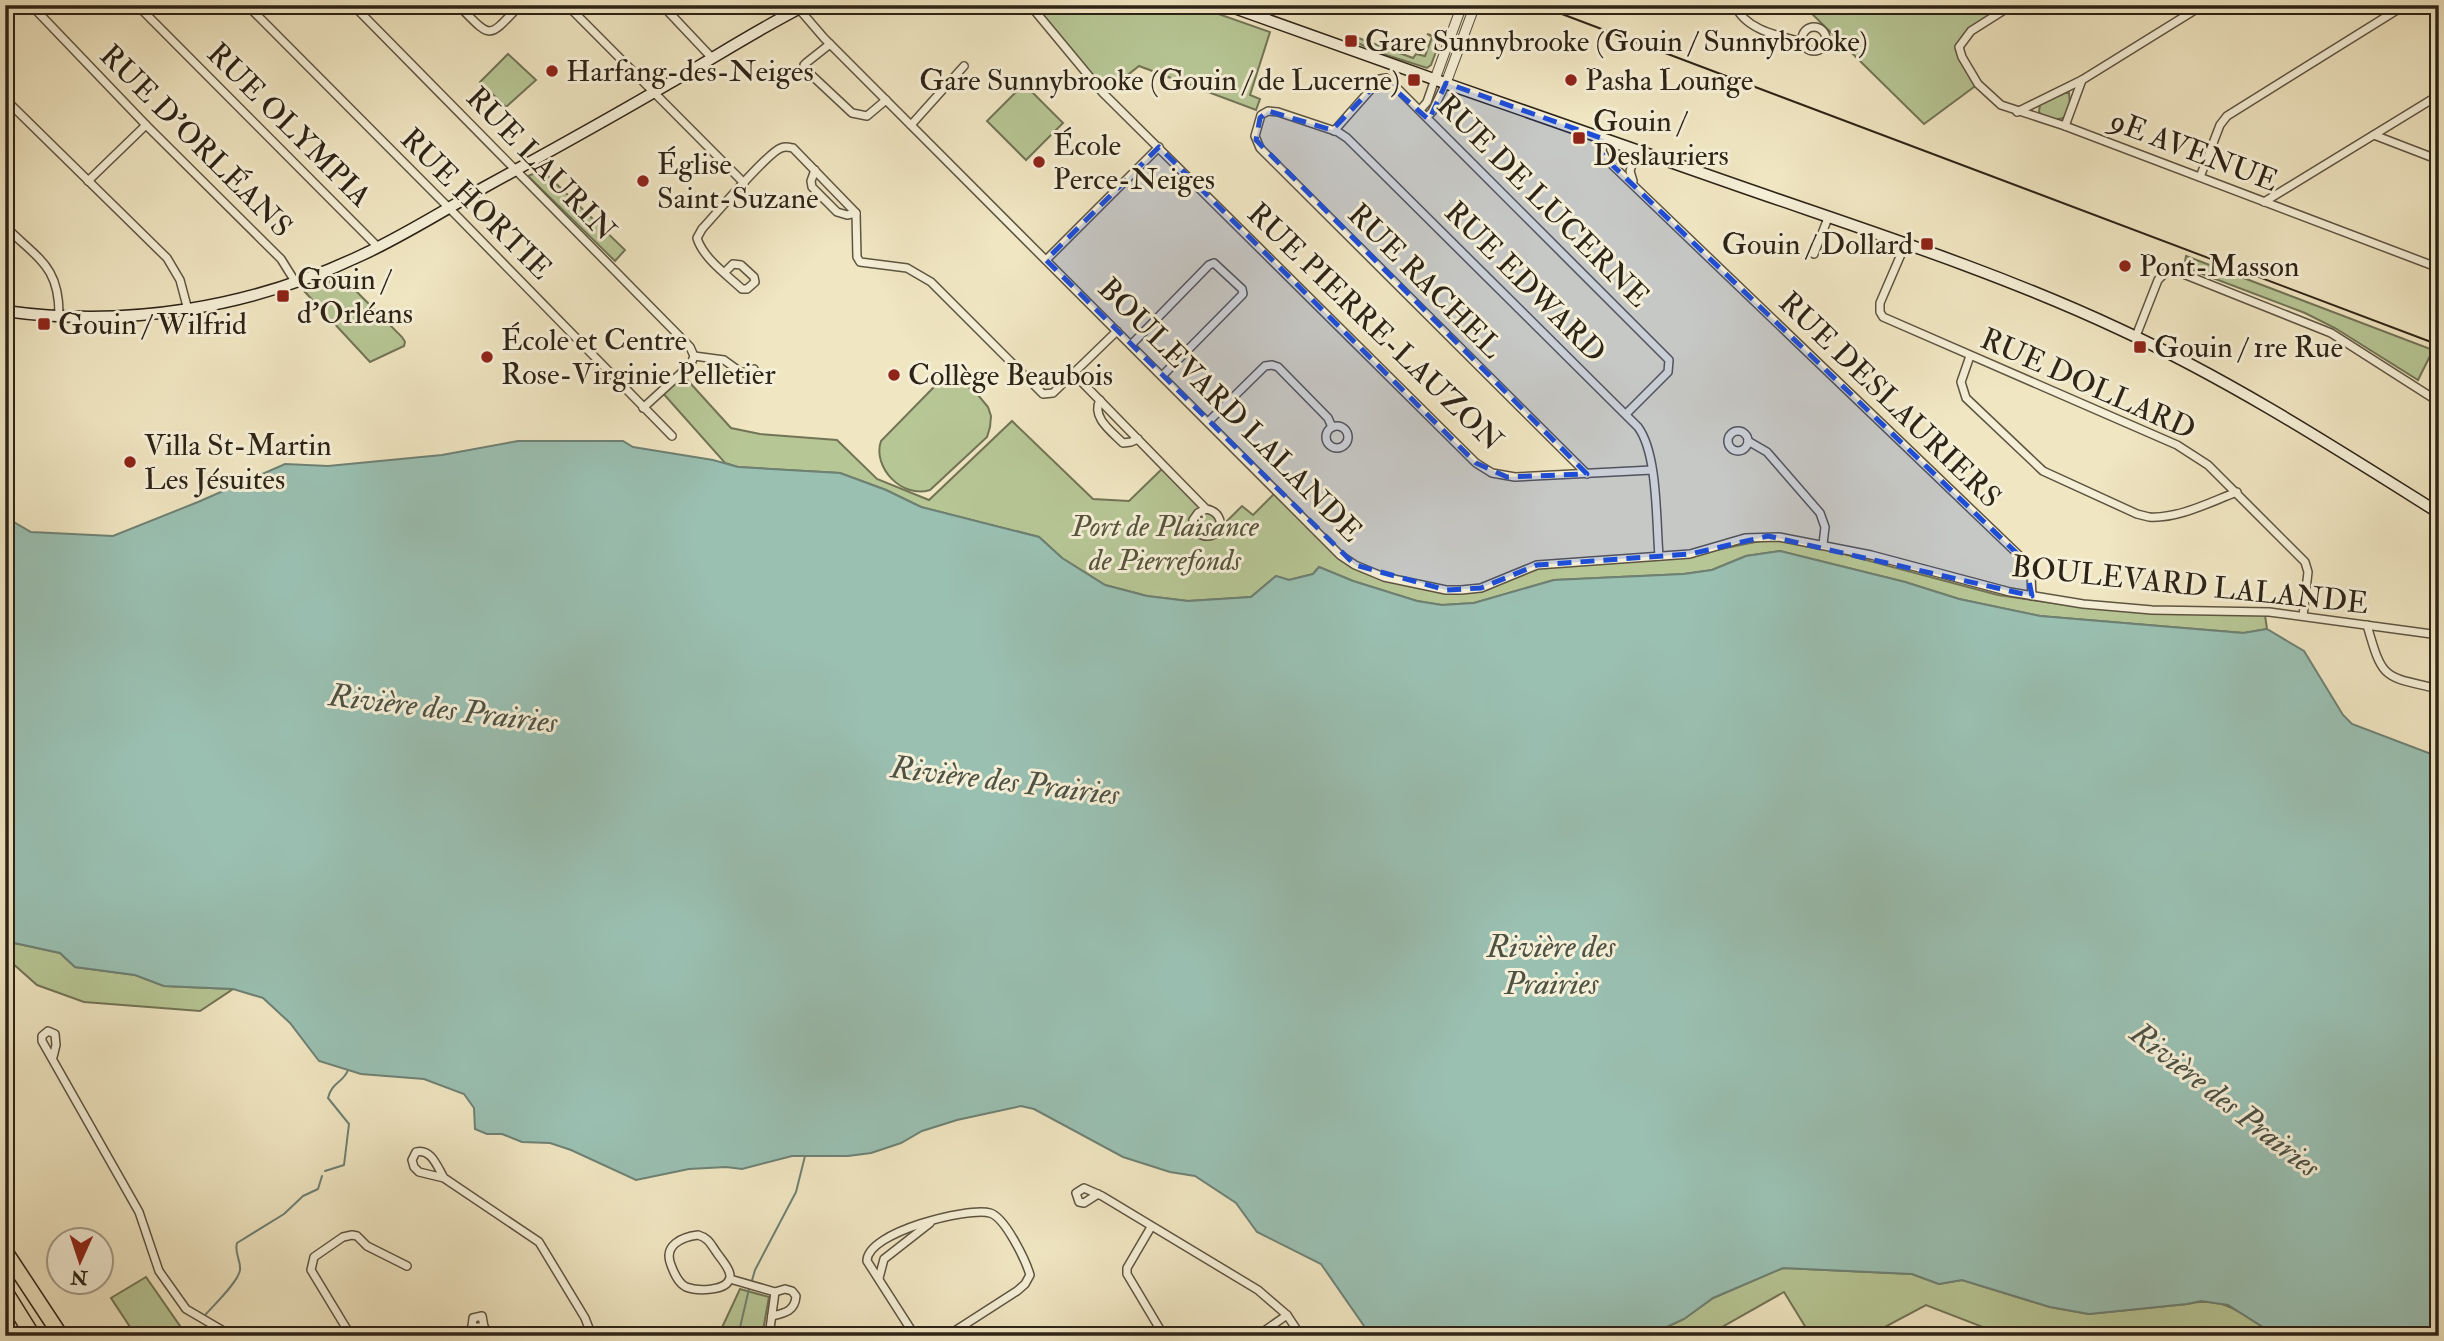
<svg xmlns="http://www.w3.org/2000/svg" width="2444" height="1341" font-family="'IM FELL Double Pica',serif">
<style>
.green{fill:#b7c695;stroke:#727456;stroke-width:2}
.water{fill:#9ac0b2;stroke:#6e8174;stroke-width:2}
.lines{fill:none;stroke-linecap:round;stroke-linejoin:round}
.stream{stroke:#6e8174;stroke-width:2}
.minor-casing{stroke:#5e5441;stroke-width:10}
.tertiary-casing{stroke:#5e5441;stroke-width:11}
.secondary-casing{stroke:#2d2316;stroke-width:13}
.motorway-casing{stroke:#2d2316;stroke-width:17}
.minor{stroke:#f5efd7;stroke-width:7}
.tertiary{stroke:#f5efd7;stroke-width:9}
.secondary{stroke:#f5efd7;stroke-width:10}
.motorway{stroke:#f0e6c2;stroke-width:14}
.tram{stroke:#2d2316;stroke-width:2}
.marked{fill:#1d4ed8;fill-opacity:0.2;stroke:#1d4ed8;stroke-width:5;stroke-dasharray:14 9;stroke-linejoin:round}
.poi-dot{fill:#8f2418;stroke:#f5efd7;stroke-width:2.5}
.labels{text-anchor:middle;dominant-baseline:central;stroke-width:6;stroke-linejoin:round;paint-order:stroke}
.poi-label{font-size:30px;fill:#2d2316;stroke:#f5efd7;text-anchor:start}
.street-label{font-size:30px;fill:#2d2316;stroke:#f5efd7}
.park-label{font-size:30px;font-style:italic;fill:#56543c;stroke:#f5efd7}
.water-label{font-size:32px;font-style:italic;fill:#4e5245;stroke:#f5efd7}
</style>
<rect width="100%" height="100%" fill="#f0e6c2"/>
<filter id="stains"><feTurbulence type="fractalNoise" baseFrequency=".00286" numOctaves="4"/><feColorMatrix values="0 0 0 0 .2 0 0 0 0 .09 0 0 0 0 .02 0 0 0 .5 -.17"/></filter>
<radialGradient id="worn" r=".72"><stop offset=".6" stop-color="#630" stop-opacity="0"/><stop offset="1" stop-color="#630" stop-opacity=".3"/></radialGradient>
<!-- green -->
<g class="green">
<path d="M1036 5H1193L1270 32 1250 95 1260 99 1256 110 1139 66 1104 94 1049 27Z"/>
<path d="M1803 5H2012L1971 31 1959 47 1978 84 1924 124Z"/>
<path d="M1427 34 1441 38 1431 65 1427 68 1380 53 1351 40 1353 36 1413 58 1416 54 1425 56 1432 37Z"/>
<path d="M508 54 536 80 506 107 480 82Z"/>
<path d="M1024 84 1063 123 1026 160 987 121Z"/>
<path d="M2065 93H2069L2070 104 2066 116C2059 122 2044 119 2039 112L2040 104Z"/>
<path d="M542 170 625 250 615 261 528 176Z"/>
<path d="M2186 256 2433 350 2418 380 2335 328 2305 313 2184 267Z"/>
<path d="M341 276 402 337 405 342 404 346 370 362 305 292Z"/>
<path d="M681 373 731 428 760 434 837 440 877 479 929 500 1012 421 1093 499 1129 501 1165 466 1224 524 1242 506 1253 515 1276 492 1343 559 1360 571 1373 576 1444 592 1470 593 1486 590 1537 567 1690 555 1766 540 1802 543 1998 595 2039 601 2083 607 2265 615 2267 629 2244 633 2040 616 1959 599 1905 582 1780 551 1746 556 1712 570 1684 574 1554 580 1474 603 1442 605 1417 601 1353 581 1319 567 1313 574 1289 580 1276 576 1251 597 1188 601 1147 596 1105 585 1062 558 1039 537 921 507 886 490 840 473 738 467 725 463 661 391Z"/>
<path d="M945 383 967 386 978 395 988 407 991 416 990 427 987 437 930 490C902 499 872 467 881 441L935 386Z"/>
<path d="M5 941 60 953 75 967 135 975 164 986 233 989 200 1011 84 1002 37 985 11 962H5Z"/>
<path d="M1783 1268 1912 1274 1939 1284 1962 1280 2050 1307 2089 1314 2187 1304C2223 1295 2242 1314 2270 1332L2183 1336H1981L1983 1327 1926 1305 1868 1336H1811L1784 1292 1706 1336H1648L1684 1319 1713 1298Z"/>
<path d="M146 1277 180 1326 162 1336H136L111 1298Z"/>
<path d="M740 1289 769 1297 762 1336H718Z"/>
</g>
<!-- water -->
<path class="water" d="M518 441H623L633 447 713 460 738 467 840 473 886 490 921 507 1039 537 1062 558 1105 585 1147 596 1188 601 1251 597 1276 576 1289 580 1313 574 1319 567 1353 581 1417 601 1442 605 1474 603 1554 580 1684 574 1712 570 1746 556 1780 551 1905 582 1959 599 2040 616 2243 633 2267 629 2304 651 2343 715 2352 724 2439 757V1336H2277L2228 1305 2201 1301 2187 1304 2089 1314 2050 1307 1962 1280 1939 1284 1912 1274 1783 1268 1713 1298 1684 1319 1647 1336H1371L1321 1264 1257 1232 1236 1203 1195 1176 1170 1172 1123 1157 1034 1109 1021 1106 957 1120 922 1131 901 1143 871 1153 848 1156H792L742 1169 726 1167 689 1169 636 1180 571 1150 550 1143 522 1142 502 1134H487L475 1129 474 1108 464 1094 424 1079 361 1074 319 1061 290 1023 263 998 233 989 164 986 135 975 75 967 60 953 5 941V517L31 532 113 536 198 502 285 464 328 466 442 455Z"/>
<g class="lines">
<!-- stream -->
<g class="stream">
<path d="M325 1171 344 1165 349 1124 328 1098C331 1083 344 1082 348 1070"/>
<path d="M751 1284 755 1270 796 1192 805 1156"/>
<path d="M206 1314C214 1305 239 1281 240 1270 241 1260 234 1253 237 1243L284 1214 303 1196 318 1189 322 1176"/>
<path d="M738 1336 749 1289"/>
</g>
<defs>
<g id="minor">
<path d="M31 5 146 125 281 259 296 283"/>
<path d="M137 5 378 247"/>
<path d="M247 5 458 217 672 436"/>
<path d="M353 5 690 347 694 356 691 364 643 408"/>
<path d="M458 5C492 39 487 40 520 5"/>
<path d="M567 5 744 183"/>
<path d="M662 5 712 58"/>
<path d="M1030 5 1103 93 1476 463 1492 473 1515 477 1652 470"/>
<path d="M1735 5C1745 30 1779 36 1802 42"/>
<path d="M2012 5 1971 31 1959 47 1962 57 1978 84 2001 105 2065 126 2439 268"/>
<path d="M799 9 824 38 1340 555 1355 565 1384 577 1446 590H1461L1481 588 1537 565 1690 554 1745 538 1779 537 1871 555 2010 592 2083 604 2152 610 2269 612 2439 635"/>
<circle cx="1814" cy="39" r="12"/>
<path d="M830 44 806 63 804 65 806 70 852 113 867 116 886 100"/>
<path d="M5 99 167 258 180 280 188 310"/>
<path d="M1420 110 1427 102 1435 79"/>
<path d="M2017 112 2082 80 2203 5"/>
<path d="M1427 117 1432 112 1446 83"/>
<path d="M911 125 964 66"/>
<path d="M2065 126 2082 80"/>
<path d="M1334 131 1380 79 1386 78 1391 82 1669 360 1668 372 1626 414"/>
<path d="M2374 135 2439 160"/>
<path d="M1604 139 1602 151 1606 159 2025 561 2031 576 2032 596"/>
<path d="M815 170 811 181 812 187 837 212 847 215 856 213"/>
<path d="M2200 177 2220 125 2227 116 2405 5"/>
<path d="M88 181 146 125"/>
<path d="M1633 181 1630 171 1637 150"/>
<path d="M2264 202 2439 95"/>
<path d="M5 226C37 259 60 265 59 317"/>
<path d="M1905 245 1880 303V312L1883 317 2177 445 2208 465 2305 562 2308 572 2303 616"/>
<path d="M1814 254 1828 218"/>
<path d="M1046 260 1159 147"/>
<path d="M725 272 733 264 741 265 754 277 755 282 747 289H742C727 275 703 258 697 238L702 229C716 214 767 153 781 148 786 146 788 147 793 148L856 213 857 257 860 262 907 268 931 282 1043 394 1053 393 1117 331"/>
<path d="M2136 336 2158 280 2165 273 2176 271 2331 333 2439 402"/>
<path d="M1131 345 1209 265 1214 263 1242 289 1243 294 1162 376"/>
<path d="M694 356 724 360 742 373 754 369"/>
<path d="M1970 356 1961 382 1966 398 2043 471 2137 514 2149 517C2178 519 2210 502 2237 492"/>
<path d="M1073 373 1206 509C1230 513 1221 546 1197 533L1193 520 1198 513 1206 509"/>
<path d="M1100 400C1091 417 1111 431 1123 443L1131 442 1138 439"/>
<path d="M1208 422 1265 366 1272 365 1278 367 1328 418 1332 427"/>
<circle cx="1337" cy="437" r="11"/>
<circle cx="1738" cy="441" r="10"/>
<path d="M1748 441 1767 452 1820 513 1825 527 1823 544"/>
<path d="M1587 474 1260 148 1255 136 1261 115 1268 111 1278 112 1338 132 1347 138 1638 427C1658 454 1656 521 1659 556"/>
<path d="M2367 625C2383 681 2383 676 2439 689"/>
<path d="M53 1057 56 1045 55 1034 48 1031 42 1036V1041L139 1212 159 1271 186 1309 232 1336"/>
<path d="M444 1178C437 1166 431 1148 416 1152L412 1160 414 1167 419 1172 444 1178 539 1242 585 1318 592 1336"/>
<path d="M1098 1194 1084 1203 1079 1202 1076 1193 1084 1188 1102 1196 1258 1290 1287 1315 1301 1336"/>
<path d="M1151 1227 1127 1268V1274L1164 1336"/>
<path d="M698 1235C709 1238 711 1245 717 1253 721 1259 731 1270 730 1277 728 1292 696 1291 686 1287 678 1283 674 1273 671 1265 663 1245 682 1237 698 1235Z"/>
<path d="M879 1278 884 1259 930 1223"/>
<path d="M730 1279 775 1292 785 1289 792 1291 796 1296C795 1311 785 1313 772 1316"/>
<path d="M472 1327 473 1318 482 1316 484 1327"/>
<path d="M351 1336 311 1270 314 1257 343 1237 352 1235 357 1236 367 1246 407 1266"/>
<path d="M464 1336 472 1327H484L491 1336"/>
<path d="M769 1336 775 1292"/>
<path d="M915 1336 867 1261C867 1232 968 1207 990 1213 1005 1217 1026 1261 1030 1275L1025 1284 1017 1291 947 1336"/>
<path d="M1257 1336 1287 1315"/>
</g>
<g id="tertiary">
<path d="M1435 79 1462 5"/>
<path d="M1446 83 1475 5"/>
</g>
<g id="secondary">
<path d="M1226 5C1397 66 1567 127 1739 186 1865 230 1995 271 2117 328 2230 380 2334 447 2439 513"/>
<path d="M5 311C127 328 251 308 362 255 403 236 443 211 483 188 545 154 607 120 668 84 714 58 758 29 806 5"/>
</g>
<g id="motorway">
<path d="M5 1251 61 1336"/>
<path d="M5 1291 33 1336"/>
</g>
</defs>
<!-- minor casing -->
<use href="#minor" class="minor-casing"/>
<!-- tertiary casing -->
<use href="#tertiary" class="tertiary-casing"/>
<!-- secondary casing -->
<use href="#secondary" class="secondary-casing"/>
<!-- motorway casing -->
<use href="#motorway" class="motorway-casing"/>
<!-- minor -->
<use href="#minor" class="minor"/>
<!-- tertiary -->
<use href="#tertiary" class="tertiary"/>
<!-- secondary -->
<use href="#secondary" class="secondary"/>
<!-- motorway -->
<use href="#motorway" class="motorway"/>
<!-- tram -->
<path class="tram" d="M1538 5 2439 345"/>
</g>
<!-- marked area -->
<path class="marked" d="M1382 78 1429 120 1446 83 1604 139 1600 151 1606 159 2025 561 2032 596 1768 536 1690 554 1537 565 1481 588 1446 590 1355 565 1046 260 1159 147 1476 463 1507 477 1587 474 1256 140 1260 118 1268 111 1332 130Z"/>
<!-- markers -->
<g class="poi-dot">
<rect x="1344" y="34" width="14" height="14" rx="3.5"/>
<circle cx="552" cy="71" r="7"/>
<rect x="1407" y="73" width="14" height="14" rx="3.5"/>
<circle cx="1571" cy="80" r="7"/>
<rect x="1572" y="131" width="14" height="14" rx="3.5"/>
<circle cx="1039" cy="162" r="7"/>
<circle cx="643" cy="181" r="7"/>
<rect x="1920" y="237" width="14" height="14" rx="3.5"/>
<circle cx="2125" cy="266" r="7"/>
<rect x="276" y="289" width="14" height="14" rx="3.5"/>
<rect x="37" y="317" width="14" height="14" rx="3.5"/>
<rect x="2133" y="340" width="14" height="14" rx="3.5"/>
<circle cx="487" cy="357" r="7"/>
<circle cx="894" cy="375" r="7"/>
<circle cx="130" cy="462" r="7"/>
</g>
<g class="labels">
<!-- poi labels -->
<g class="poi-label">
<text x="1365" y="41">Gare Sunnybrooke (Gouin / Sunnybrooke)</text>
<text x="566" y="71">Harfang-des-Neiges</text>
<text x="1400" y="80" text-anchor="end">Gare Sunnybrooke (Gouin / de Lucerne)</text>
<text x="1585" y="80">Pasha Lounge</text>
<text x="1593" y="121">Gouin /<tspan x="1593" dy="34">Deslauriers</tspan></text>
<text x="1053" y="145">École<tspan x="1053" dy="34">Perce-Neiges</tspan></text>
<text x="657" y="164">Église<tspan x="657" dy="34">Saint-Suzane</tspan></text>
<text x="1913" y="244" text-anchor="end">Gouin / Dollard</text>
<text x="2139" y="266">Pont-Masson</text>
<text x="297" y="279">Gouin /<tspan x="297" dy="34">d'Orléans</tspan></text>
<text x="58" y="324">Gouin / Wilfrid</text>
<text x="501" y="340">École et Centre<tspan x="501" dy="34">Rose-Virginie Pelletier</tspan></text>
<text x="2154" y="347">Gouin / 1re Rue</text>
<text x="908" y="375">Collège Beaubois</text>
<text x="144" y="445">Villa St-Martin<tspan x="144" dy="34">Les Jésuites</tspan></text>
</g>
<!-- street labels -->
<g class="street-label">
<text transform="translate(289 125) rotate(45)">RUE OLYMPIA</text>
<text transform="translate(196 141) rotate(45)">RUE D'ORLÉANS</text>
<text transform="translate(2194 151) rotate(21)">9E AVENUE</text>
<text transform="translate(541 164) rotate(46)">RUE LAURIN</text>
<text transform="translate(1543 201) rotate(45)">RUE DE LUCERNE</text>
<text transform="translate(476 204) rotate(45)">RUE HORTIE</text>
<text transform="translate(1425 281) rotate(45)">RUE RACHEL</text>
<text transform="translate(1525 282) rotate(45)">RUE EDWARD</text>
<text transform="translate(1375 327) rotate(44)">RUE PIERRE-LAUZON</text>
<text transform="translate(2088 384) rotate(24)">RUE DOLLARD</text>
<text transform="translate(1890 400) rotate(44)">RUE DESLAURIERS</text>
<text transform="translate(1230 410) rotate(45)">BOULEVARD LALANDE</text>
<text transform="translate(2190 585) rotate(6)">BOULEVARD LALANDE</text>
</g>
<!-- park labels -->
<g class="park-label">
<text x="1165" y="526">Port de Plaisance<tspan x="1165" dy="34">de Pierrefonds</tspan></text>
</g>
<!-- water labels -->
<g class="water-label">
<text transform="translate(443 709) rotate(7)">Rivière des Prairies</text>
<text transform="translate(1005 781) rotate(7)">Rivière des Prairies</text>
<text x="1551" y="947">Rivière des<tspan x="1551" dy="37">Prairies</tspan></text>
<text transform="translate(2225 1100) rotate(38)">Rivière des Prairies</text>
</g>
</g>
<!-- margin -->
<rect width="2444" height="1341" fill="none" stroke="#f0e6c2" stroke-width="28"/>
<rect x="7" y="7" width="2430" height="1327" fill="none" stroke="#2d2316" stroke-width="3.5"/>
<rect x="14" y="14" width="2416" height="1313" fill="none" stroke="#2d2316" stroke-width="2"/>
<!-- north arrow -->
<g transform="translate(80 1261) rotate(183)"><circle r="33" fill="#f5efd7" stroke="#a59d8a" stroke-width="2"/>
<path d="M0-5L12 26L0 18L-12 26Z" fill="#8f2418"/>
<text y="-10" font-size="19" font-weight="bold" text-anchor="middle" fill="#2d2316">N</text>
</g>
<rect width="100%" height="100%" filter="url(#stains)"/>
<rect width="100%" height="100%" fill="url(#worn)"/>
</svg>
